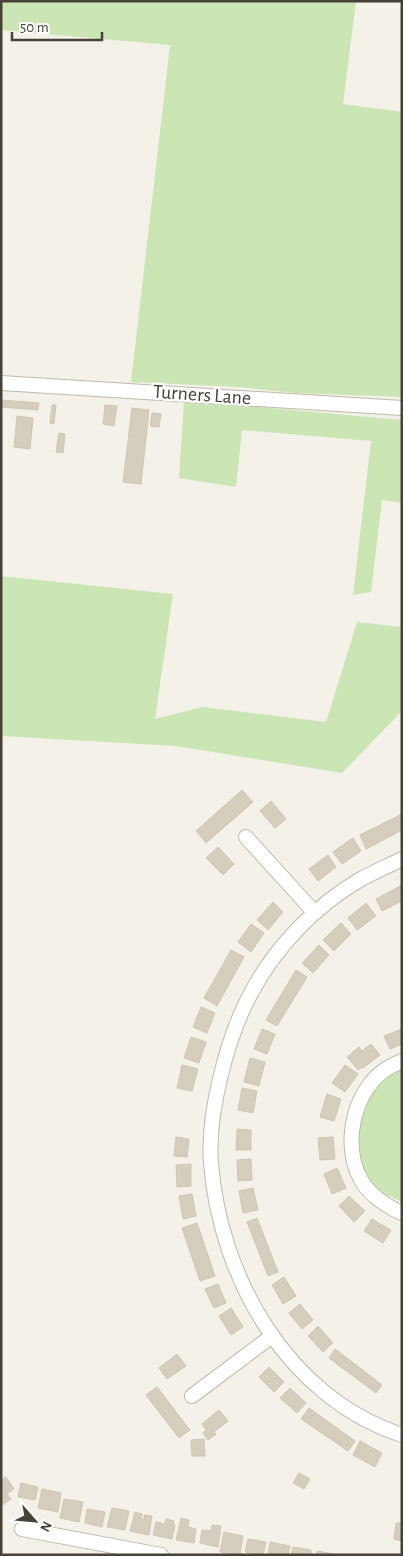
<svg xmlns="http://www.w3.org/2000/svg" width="403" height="1556" font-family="'Alegreya Sans',sans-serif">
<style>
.green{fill:#cbe5b5}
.building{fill:#d5cebf;stroke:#cfc6b3}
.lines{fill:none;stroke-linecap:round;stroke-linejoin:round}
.minor-casing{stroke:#bfbaac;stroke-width:16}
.minor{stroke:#fff;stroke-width:14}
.labels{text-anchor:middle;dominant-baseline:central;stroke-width:4.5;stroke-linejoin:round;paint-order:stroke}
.street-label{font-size:20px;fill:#474238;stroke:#fff}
</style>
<rect width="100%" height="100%" fill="#f4f1e9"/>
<!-- green -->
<g class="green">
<path d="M1 1H356L343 104 402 112V397L294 393 239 387 131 382 170 45 1 30Z"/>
<path d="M184 400 402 420V503L382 500 371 592 353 595 371 441 242 430 236 487 179 478Z"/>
<path d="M1 576 173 594 155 719 202 707 326 722 357 622 402 627V711L342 773 176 746 1 736Z"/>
<path d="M402 1067V1202L376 1190 359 1168 356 1126 367 1097 388 1073Z"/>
</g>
<!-- building -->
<g class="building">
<path d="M1 400 39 403 38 410 1 407Z"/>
<path d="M52 405H56L54 424 50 423Z"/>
<path d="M105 405 117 406 114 426 103 424Z"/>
<path d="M132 408 149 410 141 484 123 482Z"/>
<path d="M152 413 161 414 159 427 150 426Z"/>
<path d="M17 416 33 418 30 449 14 447Z"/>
<path d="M59 433 65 434 63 453 56 452Z"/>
<path d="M242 790 253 802 206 843 196 831Z"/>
<path d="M271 801 286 819 275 828 260 811Z"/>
<path d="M402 814V830L366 849 360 835Z"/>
<path d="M353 838 361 851 342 864 333 852Z"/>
<path d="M218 847 234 864 223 875 206 858Z"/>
<path d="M328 855 336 867 318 881 309 869Z"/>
<path d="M402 885V901L382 911 376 899Z"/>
<path d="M273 902 283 912 268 930 257 920Z"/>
<path d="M366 903 376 916 357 930 348 918Z"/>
<path d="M341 923 351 934 334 951 323 940Z"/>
<path d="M251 924 264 933 251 952 238 942Z"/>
<path d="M319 945 329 955 313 973 302 963Z"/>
<path d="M231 950 244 957 217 1006 204 998Z"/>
<path d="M296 970 307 977 277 1026 266 1020Z"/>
<path d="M201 1007 215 1013 207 1033 193 1027Z"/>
<path d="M262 1029 275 1034 267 1054 254 1049Z"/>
<path d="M402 1029V1044L390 1049 384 1036Z"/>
<path d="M191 1037 206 1042 199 1063 184 1058Z"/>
<path d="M371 1044 380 1055 363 1068 362 1067 358 1070 347 1057 359 1047 362 1051Z"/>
<path d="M250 1058 265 1062 259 1086 244 1082Z"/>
<path d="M182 1065 198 1069 192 1091 177 1088Z"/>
<path d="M345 1065 358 1074 345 1092 332 1083Z"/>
<path d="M242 1088 257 1091 253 1113 238 1110Z"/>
<path d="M327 1094 341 1099 334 1121 320 1117Z"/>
<path d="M237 1129 251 1130V1150H236Z"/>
<path d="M176 1137 189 1139 187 1157 174 1156Z"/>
<path d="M333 1137 335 1159 320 1160 318 1138Z"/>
<path d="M251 1159 252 1180 238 1181 237 1160Z"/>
<path d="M191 1164V1186L177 1187 176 1165Z"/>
<path d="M337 1168 346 1188 332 1194 324 1174Z"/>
<path d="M253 1188 258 1210 243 1213 239 1191Z"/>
<path d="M192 1194 196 1216 183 1219 179 1196Z"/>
<path d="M349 1196 365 1211 354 1222 339 1206Z"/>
<path d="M257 1218 278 1272 268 1276 247 1222Z"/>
<path d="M372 1219 391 1230 383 1243 364 1231Z"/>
<path d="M197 1223 215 1276 200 1281 182 1228Z"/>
<path d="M284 1277 296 1296 283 1304 272 1285Z"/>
<path d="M218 1284 226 1303 214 1308 205 1289Z"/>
<path d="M300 1304 313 1320 302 1329 289 1313Z"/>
<path d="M231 1308 243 1327 231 1335 219 1316Z"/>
<path d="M318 1326 333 1343 323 1352 308 1336Z"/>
<path d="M335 1349 382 1385 376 1393 329 1358Z"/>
<path d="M177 1354 186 1366 167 1379 159 1368Z"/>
<path d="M269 1367 284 1382 274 1392 259 1377Z"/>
<path d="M157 1387 190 1430 179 1438 146 1395Z"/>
<path d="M290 1388 306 1403 297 1413 280 1398Z"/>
<path d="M309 1408 355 1441 348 1451 301 1419Z"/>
<path d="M219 1410 228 1421 214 1432 216 1434 208 1440 203 1433 206 1430 202 1424Z"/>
<path d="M204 1439 205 1456H192L191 1440Z"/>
<path d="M360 1441 382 1453 375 1467 353 1455Z"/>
<path d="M299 1473 310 1479 304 1489 293 1483Z"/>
<path d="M6 1477 14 1489 7 1494 11 1499 1 1506V1480Z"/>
<path d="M21 1483 38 1487 35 1500 18 1497Z"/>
<path d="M42 1489 61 1493 58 1512 38 1508Z"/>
<path d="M64 1499 83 1502 79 1522 60 1518Z"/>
<path d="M112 1508 129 1511 125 1530 107 1527Z"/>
<path d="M87 1509 105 1512 102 1527 85 1523Z"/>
<path d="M135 1512 142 1514 141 1519 144 1520V1515L152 1516 149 1535 130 1531Z"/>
<path d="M181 1518 189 1520 188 1527 196 1529 194 1543 176 1540Z"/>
<path d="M166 1519 174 1521 173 1525H175L172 1539 153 1535 156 1522 165 1524Z"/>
<path d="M396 1523H402V1541L394 1539Z"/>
<path d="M212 1525 221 1526 218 1547 200 1543 202 1530 211 1531Z"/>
<path d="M224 1532 243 1536 240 1555 220 1552Z"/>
<path d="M248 1539 266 1542 263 1555 245 1552Z"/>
<path d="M270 1542 290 1546 288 1555H268Z"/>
<path d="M293 1547 311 1550V1555H291Z"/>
<path d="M317 1551 334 1554V1555H317Z"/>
</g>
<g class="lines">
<defs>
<g id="minor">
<path d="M1 383 402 408"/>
<path d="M246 837 314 912"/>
<path d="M402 859C388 866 374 872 361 879 315 906 275 947 250 995 227 1038 207 1115 211 1163 220 1278 288 1398 402 1435"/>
<path d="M402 1061C390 1066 378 1073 371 1083 350 1109 345 1151 361 1180 366 1190 376 1198 385 1204 390 1207 396 1211 402 1213"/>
<path d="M192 1396 272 1336"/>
<path d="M22 1529 161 1555"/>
</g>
</defs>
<!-- minor casing -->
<use href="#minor" class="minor-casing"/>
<!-- minor -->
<use href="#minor" class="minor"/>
</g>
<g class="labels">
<!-- street labels -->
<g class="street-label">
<text transform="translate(202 395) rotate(4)">Turners Lane</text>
</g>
</g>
<!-- border -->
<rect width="403" height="1556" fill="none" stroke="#474238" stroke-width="5"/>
<!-- north arrow -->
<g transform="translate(35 1521) rotate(117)" stroke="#ffffff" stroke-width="4" paint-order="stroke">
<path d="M0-4L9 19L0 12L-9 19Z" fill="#474238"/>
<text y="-8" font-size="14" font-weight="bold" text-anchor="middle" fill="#474238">N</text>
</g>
<!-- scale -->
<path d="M12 32v8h90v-8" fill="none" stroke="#474238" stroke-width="2.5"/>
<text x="20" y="32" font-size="15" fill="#474238" stroke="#ffffff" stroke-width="4" paint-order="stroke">50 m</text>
</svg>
